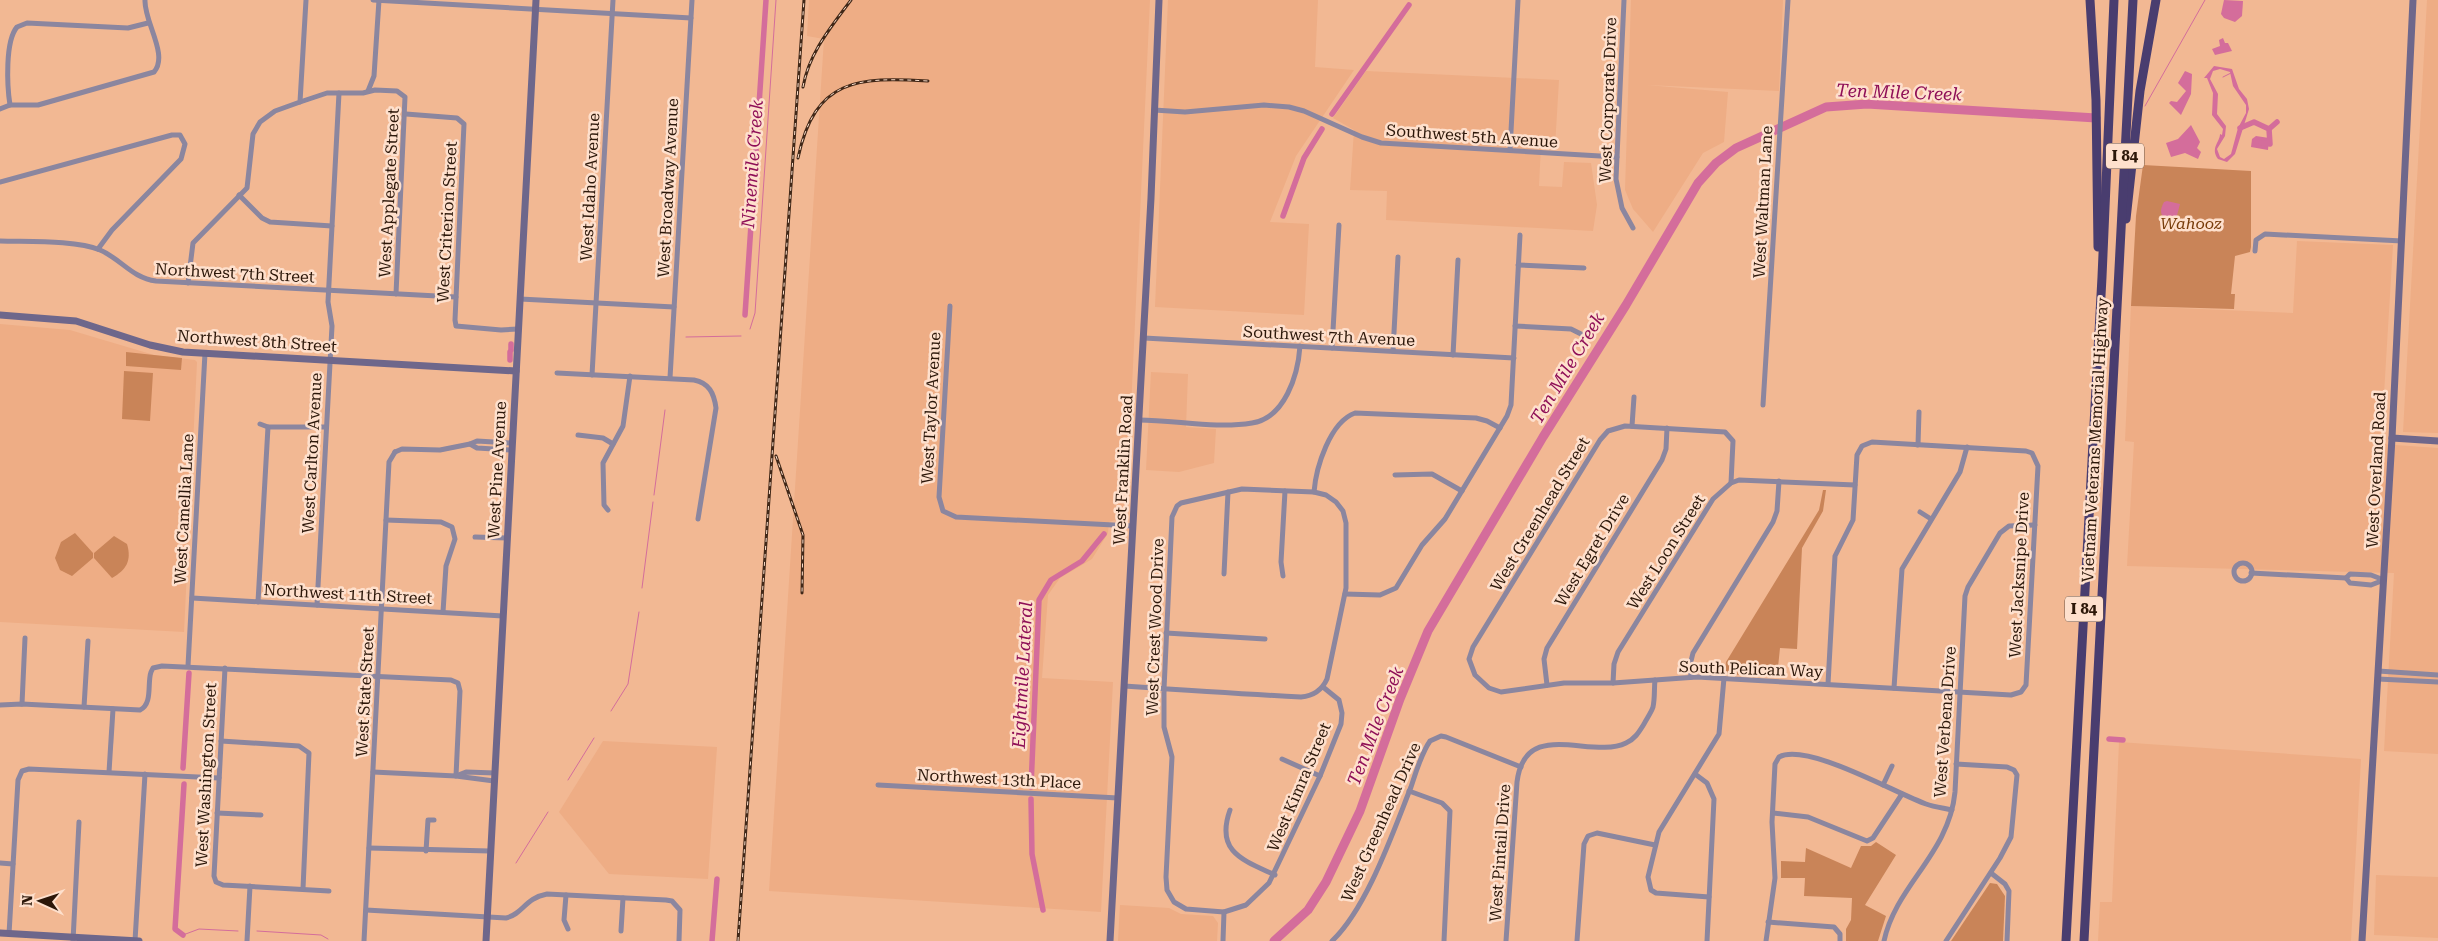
<svg xmlns="http://www.w3.org/2000/svg" width="2438" height="941" font-family="'Roboto Serif',serif">
<style>
.built{fill:#eead85}
.green{fill:#c98458}
.water{fill:#d46d9b;fill-rule:evenodd}
.lines{fill:none;stroke-linecap:round;stroke-linejoin:round}
.stream{stroke:#d46d9b;stroke-width:1}
.canal{stroke:#d46d9b;stroke-width:5.5}
.river{stroke:#d46d9b;stroke-width:9}
.street{stroke:#8b869f;stroke-width:5}
.secondary{stroke:#6e678b;stroke-width:7}
.highway{stroke:#493d6f;stroke-width:9}
.rail-casing{stroke:#412818;stroke-width:3}
.rail{stroke:#fee0cd;stroke-width:1;stroke-dasharray:4;stroke-linecap:butt}
.labels{text-anchor:middle;dominant-baseline:central;stroke-width:5;stroke-linejoin:round;paint-order:stroke}
.shield{fill:#fee0cd;stroke:#6b5344;stroke-width:1}
.shield-label{font-size:15px;font-weight:bold;fill:#2c1709}
.street-label{font-size:16px;fill:#2c1709;stroke:#fee0cd}
.park-label{font-size:16px;font-style:italic;fill:#773b09;stroke:#fee0cd}
.water-label{font-size:18px;font-style:italic;fill:#8f0f57;stroke:#fee0cd}
</style>
<rect width="100%" height="100%" fill="#f2b893"/>
<!-- built -->
<g class="built">
<path d="M809 0H1150L1126 516 1109 522 1108 533 1092 559 1060 578 1048 595 1042 678 1113 682 1101 912 769 891 824 39 807 36Z"/>
<path d="M1168 0H1318L1315 67 1354 70 1296 156 1270 222 1309 224 1304 315 1155 307Z"/>
<path d="M1631 0H1783L1779 91 1647 85 1728 92 1724 142 1703 153 1653 232 1633 209 1625 190Z"/>
<path d="M2427 0H2438V433L2403 432Z"/>
<path d="M1366 71 1559 80 1555 147 1541 146 1539 186 1562 187 1564 162 1591 163 1597 205 1593 231 1386 220 1387 191 1350 190 1354 130 1333 118Z"/>
<path d="M2297 241 2393 245 2381 444 2438 448V754L2384 751 2394 573 2127 566 2134 442 2125 441 2131 306 2293 313Z"/>
<path d="M0 324 70 330 154 355 195 360 197 362 184 632 0 622Z"/>
<path d="M1151 372 1188 374 1186 427 1216 429 1214 463 1179 472 1146 470Z"/>
<path d="M603 741 717 747 708 879 609 874 559 812Z"/>
<path d="M2119 742 2361 759 2351 941H2098L2100 902H2112Z"/>
<path d="M2376 875 2438 877V938L2374 935Z"/>
<path d="M1120 905 1169 908 1181 914 1213 916 1218 923 1217 941H1118Z"/>
</g>
<!-- green -->
<g class="green">
<path d="M2143 165 2251 171V247L2250 252 2235 256 2231 294H2235L2234 309 2131 306 2136 216Z"/>
<path d="M126 352 182 358 181 370 126 366Z"/>
<path d="M124 371 153 373 150 421 122 419Z"/>
<path d="M1823 490H1826L1823 511 1802 548 1797 649 1780 648 1777 677 1725 674 1726 662 1819 510Z"/>
<path d="M75 533 93 553V558L72 576 60 570 55 558 61 542Z"/>
<path d="M114 536 127 544C132 561 126 570 112 578L94 558V553Z"/>
<path d="M1876 842 1896 855 1865 905 1886 916 1878 941H1846V929L1851 920 1852 898 1804 896 1805 878H1781V861L1805 862 1806 848 1851 868 1861 846H1871Z"/>
<path d="M1990 883 1997 884 2005 896 2003 941H1951Z"/>
</g>
<!-- water -->
<g class="water">
<path d="M2224 0 2243 1 2242 16 2235 22 2224 18 2221 14Z"/>
<path d="M2223 38 2225 43H2228L2232 51 2215 55 2212 49 2220 46 2219 40Z"/>
<path d="M2214 66 2232 69 2239 89 2247 99 2249 109 2235 154 2227 162 2218 159C2210 148 2220 142 2220 134L2222 135 2223 129 2212 115 2213 93 2207 78H2204ZM2220 69 2230 72 2233 86 2246 105V113L2238 128 2231 154 2224 159 2220 157 2217 149 2225 136 2226 126 2217 114 2218 94 2210 79 2213 71Z"/>
<path d="M2185 71 2192 74 2191 94 2181 115 2169 103 2171 101 2177 102 2186 91 2178 83Z"/>
<path d="M2191 125 2200 142 2197 148 2201 152 2198 159 2185 153 2171 157 2166 143 2178 139Z"/>
<path d="M2256 136 2269 138 2268 150 2251 147 2252 139Z"/>
<path d="M2167 201 2180 204 2175 223C2163 218 2157 215 2164 202Z"/>
</g>
<g class="lines">
<!-- stream -->
<g class="stream">
<path d="M2223 77 2231 73"/>
<path d="M2145 106 2205 0"/>
<path d="M750 329 755 313 776 0"/>
<path d="M686 337 741 336"/>
<path d="M654 495 665 410"/>
<path d="M642 588 653 502"/>
<path d="M611 711 628 684 639 612"/>
<path d="M568 780 594 738"/>
<path d="M516 863 548 812"/>
<path d="M257 931 321 935 328 939"/>
<path d="M183 935 199 929 238 931"/>
</g>
<!-- canal -->
<g class="canal">
<path d="M1332 114 1409 5"/>
<path d="M2240 128 2254 122 2269 129 2270 144 2261 143"/>
<path d="M2269 129 2277 122"/>
<path d="M1283 216 1304 158 1322 129"/>
<path d="M745 315 766 0"/>
<path d="M511 350V344"/>
<path d="M510 360V352"/>
<path d="M2109 739 2123 740"/>
<path d="M183 768 189 673"/>
<path d="M1031 787 1039 600 1051 580 1082 561 1104 534"/>
<path d="M1031 799 1032 854 1043 910"/>
<path d="M183 935 175 929 184 784"/>
<path d="M712 941 717 879"/>
</g>
<!-- river -->
<path class="river" d="M1274 941 1308 910 1326 882 1360 811 1400 699 1428 631 1543 437 1626 305 1698 183 1716 163 1736 148 1826 107 1867 104 2096 118"/>
<!-- street -->
<g class="street">
<path d="M373 0 691 18"/>
<path d="M1624 0 1616 179 1622 208 1633 228"/>
<path d="M368 91 374 76 379 0"/>
<path d="M300 102 327 93H363L375 90 397 91 405 97 396 294"/>
<path d="M10 105C7 86 5 41 17 27L27 23 128 28 148 23"/>
<path d="M0 109 10 105H38L154 72C169 55 144 22 145 0"/>
<path d="M1154 110 1185 112 1264 105 1289 107 1304 111 1362 137 1381 143 1617 157"/>
<path d="M406 114 457 118 464 124 455 320 456 326 501 330 518 329"/>
<path d="M1510 150 1518 0"/>
<path d="M0 182 172 135H180L185 144 181 159 112 230 98 249"/>
<path d="M239 195 262 218 270 222 332 226"/>
<path d="M0 241C27 242 76 240 100 250 121 259 132 278 156 281L456 297"/>
<path d="M2255 251 2256 240 2265 234 2402 241"/>
<path d="M1518 265 1584 268"/>
<path d="M188 283 193 243 247 188 253 134 260 122 275 111 300 102 306 0"/>
<path d="M520 299 674 307"/>
<path d="M950 306 939 497 943 511 956 517 1133 526"/>
<path d="M1515 326 1571 329 1581 334"/>
<path d="M1144 338 1514 358"/>
<path d="M1332 348 1339 225"/>
<path d="M1393 351 1398 257"/>
<path d="M1453 355 1458 260"/>
<path d="M557 373 694 380C709 383 714 393 716 408L698 519"/>
<path d="M592 375 613 0"/>
<path d="M670 378 692 0"/>
<path d="M1763 405 1788 0"/>
<path d="M1139 420C1176 420 1215 429 1252 423 1285 418 1298 375 1300 346"/>
<path d="M260 424 268 427H326"/>
<path d="M1632 426 1634 397"/>
<path d="M578 435 603 438 613 444"/>
<path d="M1918 445 1919 412"/>
<path d="M512 450 477 448 470 444 477 441 512 443"/>
<path d="M395 452 402 449 440 450 470 444"/>
<path d="M1395 475 1432 474 1462 491"/>
<path d="M1731 483 1733 441 1725 432 1625 426 1608 431 1600 440 1473 647 1469 659 1475 675 1489 688 1501 692 1564 683H1613L1697 677 2011 695 2021 692 2026 685 2038 466 2032 453 2026 451 1872 442 1862 446 1857 455 1853 520 1835 556 1828 684"/>
<path d="M1314 492C1316 467 1330 422 1355 413L1476 418 1487 421 1500 428"/>
<path d="M608 510 604 505 603 463 623 426 630 376"/>
<path d="M1920 512 1931 519"/>
<path d="M386 520 441 522 452 527 455 539 446 566 443 612"/>
<path d="M475 537 507 538"/>
<circle cx="2243" cy="572" r="9"/>
<path d="M2251 573 2346 578 2350 574 2371 575 2384 580"/>
<path d="M1224 574 1228 492"/>
<path d="M1283 576 1281 562 1285 491"/>
<path d="M2346 578 2350 583 2371 585 2384 580"/>
<path d="M1345 594 1380 595 1396 588 1422 545 1445 519 1507 416 1511 405 1520 235"/>
<path d="M192 598 503 616"/>
<path d="M258 602 268 427"/>
<path d="M317 605 332 326 328 302 339 93"/>
<path d="M1166 633 1265 639"/>
<path d="M188 666 205 353"/>
<path d="M225 668 214 876 216 882 223 885 329 891"/>
<path d="M2378 671 2438 675"/>
<path d="M1691 677 1690 665 1693 653 1773 522 1777 511 1779 481"/>
<path d="M2378 679 2438 682"/>
<path d="M1613 683 1614 664 1618 652 1713 499 1731 483 1739 480 1855 485"/>
<path d="M1547 685 1544 659 1547 648 1662 460 1666 449 1667 428"/>
<path d="M1124 686C1183 690 1242 694 1301 697 1313 696 1322 690 1327 679L1346 588V523L1343 511 1336 502 1326 495 1314 492 1242 489 1181 503 1177 506 1172 517 1164 689V727L1172 757 1166 877 1167 890 1174 902 1186 909 1224 912 1246 905 1269 883 1320 776 1341 724 1342 713 1339 700 1323 687"/>
<path d="M1894 688 1902 569 1960 472 1967 447"/>
<path d="M22 704 25 638"/>
<path d="M0 705 22 704 140 710C153 704 147 683 151 672L153 668 162 666 451 680 458 683 460 691 456 776 373 772"/>
<path d="M84 707 88 641"/>
<path d="M221 741 299 746 309 753 303 889"/>
<path d="M1282 759 1320 776"/>
<path d="M109 772 113 709"/>
<path d="M1695 774 1707 783 1714 799 1707 941"/>
<path d="M494 781 456 776 466 772 495 773"/>
<path d="M878 785 1118 798"/>
<path d="M1883 785 1892 766"/>
<path d="M1409 791 1442 803 1450 811 1444 941"/>
<path d="M1230 810C1215 852 1243 860 1275 875"/>
<path d="M217 813 261 815"/>
<path d="M1773 813 1808 817 1867 841 1873 838 1902 794"/>
<path d="M369 848 490 851"/>
<path d="M426 851 428 820H434"/>
<path d="M0 863 13 864"/>
<path d="M1991 873 2005 884 2009 891 2007 941"/>
<path d="M566 895 564 920 568 929"/>
<path d="M1709 897 1656 893 1651 890 1648 877 1659 832 1719 734 1724 678"/>
<path d="M366 910 506 918C523 914 525 898 547 894L666 900 672 901 680 910 679 941"/>
<path d="M1768 922 1834 927 1840 934V941"/>
<path d="M621 931 623 898"/>
<path d="M9 934 18 780 22 771 29 769 219 778"/>
<path d="M73 941 79 822"/>
<path d="M135 941 145 774"/>
<path d="M247 941 250 886"/>
<path d="M364 941 389 462 395 452"/>
<path d="M1223 941 1224 912"/>
<path d="M1332 941C1367 908 1393 832 1411 787 1416 772 1421 754 1430 741L1441 736 1446 737 1521 767"/>
<path d="M1506 941 1517 782C1525 717 1591 760 1626 743 1635 739 1639 732 1644 724 1647 718 1651 713 1653 707 1655 698 1654 689 1655 680"/>
<path d="M1577 941 1584 844 1588 836 1597 833 1655 845"/>
<path d="M1766 941 1775 878 1772 822 1775 764 1779 757C1807 742 1895 793 1926 804 1934 807 1943 808 1952 810"/>
<path d="M1884 941C1896 885 1949 854 1955 792L1965 596 1968 587 2000 533 2009 526 2035 525"/>
<path d="M1946 941 2000 858 2011 837 2017 775 2014 770 2007 767 1956 764"/>
</g>
<!-- secondary -->
<g class="secondary">
<path d="M0 315 76 321 150 345 183 352 516 371"/>
<path d="M2392 438 2438 441"/>
<path d="M0 933 139 941"/>
<path d="M486 941 536 0"/>
<path d="M1110 941 1151 198 1159 0"/>
<path d="M2362 941 2392 438 2413 0"/>
</g>
<!-- highway -->
<g class="highway">
<path d="M2090 0 2096 100 2098 247"/>
<path d="M2126 219 2140 91 2156 0"/>
<path d="M2066 941 2102 277 2114 0"/>
<path d="M2084 941 2133 0"/>
</g>
<defs>
<g id="rail">
<path d="M803 87C809 53 831 27 851 0"/>
<path d="M798 158C815 78 858 77 928 81"/>
<path d="M776 456 803 535 802 593"/>
<path d="M738 941 804 0"/>
</g>
</defs>
<!-- rail casing -->
<use href="#rail" class="rail-casing"/>
<!-- rail -->
<use href="#rail" class="rail"/>
</g>
<g class="labels">
<!-- shield labels -->
<g class="shield">
<rect x="2106" y="143.5" width="38" height="25" rx="4"/>
<rect x="2065" y="596.5" width="38" height="25" rx="4"/>
</g>
<g class="shield-label">
<text x="2125" y="156">I 84</text>
<text x="2084" y="609">I 84</text>
</g>
<!-- street labels -->
<g class="street-label">
<text transform="translate(1608 100) rotate(-88)">West Corporate Drive</text>
<text transform="translate(1472 136) rotate(4)">Southwest 5th Avenue</text>
<text transform="translate(590 187) rotate(-87)">West Idaho Avenue</text>
<text transform="translate(668 188) rotate(-87)">West Broadway Avenue</text>
<text transform="translate(389 193) rotate(-87)">West Applegate Street</text>
<text transform="translate(1763 202) rotate(-87)">West Waltman Lane</text>
<text transform="translate(447 222) rotate(-87)">West Criterion Street</text>
<text transform="translate(235 273) rotate(3)">Northwest 7th Street</text>
<text transform="translate(1329 336) rotate(3)">Southwest 7th Avenue</text>
<text transform="translate(257 341) rotate(4)">Northwest 8th Street</text>
<text transform="translate(931 408) rotate(-87)">West Taylor Avenue</text>
<text transform="translate(2095 440) rotate(-87)">Vietnam Veterans Memorial Highway</text>
<text transform="translate(312 453) rotate(-87)">West Carlton Avenue</text>
<text transform="translate(497 470) rotate(-87)">West Pine Avenue</text>
<text transform="translate(1123 470) rotate(-87)">West Franklin Road</text>
<text transform="translate(2376 470) rotate(-87)">West Overland Road</text>
<text transform="translate(184 509) rotate(-87)">West Camellia Lane</text>
<text transform="translate(1540 514) rotate(-59)">West Greenhead Street</text>
<text transform="translate(1592 550) rotate(-59)">West Egret Drive</text>
<text transform="translate(1666 552) rotate(-58)">West Loon Street</text>
<text transform="translate(2019 575) rotate(-87)">West Jacksnipe Drive</text>
<text transform="translate(348 594) rotate(3)">Northwest 11th Street</text>
<text transform="translate(1155 627) rotate(-88)">West Crest Wood Drive</text>
<text transform="translate(1751 669) rotate(2)">South Pelican Way</text>
<text transform="translate(365 692) rotate(-87)">West State Street</text>
<text transform="translate(1945 722) rotate(-86)">West Verbena Drive</text>
<text transform="translate(206 775) rotate(-87)">West Washington Street</text>
<text transform="translate(999 779) rotate(3)">Northwest 13th Place</text>
<text transform="translate(1299 787) rotate(-67)">West Kimra Street</text>
<text transform="translate(1381 822) rotate(-66)">West Greenhead Drive</text>
<text transform="translate(1500 853) rotate(-86)">West Pintail Drive</text>
</g>
<!-- park labels -->
<g class="park-label">
<text x="2191" y="223">Wahooz</text>
</g>
<!-- water labels -->
<g class="water-label">
<text transform="translate(1899 92) rotate(2)">Ten Mile Creek</text>
<text transform="translate(752 164) rotate(-86)">Ninemile Creek</text>
<text transform="translate(1567 368) rotate(-59)">Ten Mile Creek</text>
<text transform="translate(1022 675) rotate(-87)">Eightmile Lateral</text>
<text transform="translate(1375 726) rotate(-69)">Ten Mile Creek</text>
</g>
</g>
<!-- north arrow -->
<g transform="translate(40 901) rotate(273)" stroke="#fee0cd" stroke-width="4" paint-order="stroke">
<path d="M0-4L9 19L0 12L-9 19Z" fill="#2c1709"/>
<text y="-8" font-size="14" font-weight="bold" text-anchor="middle" fill="#2c1709">N</text>
</g>
</svg>
